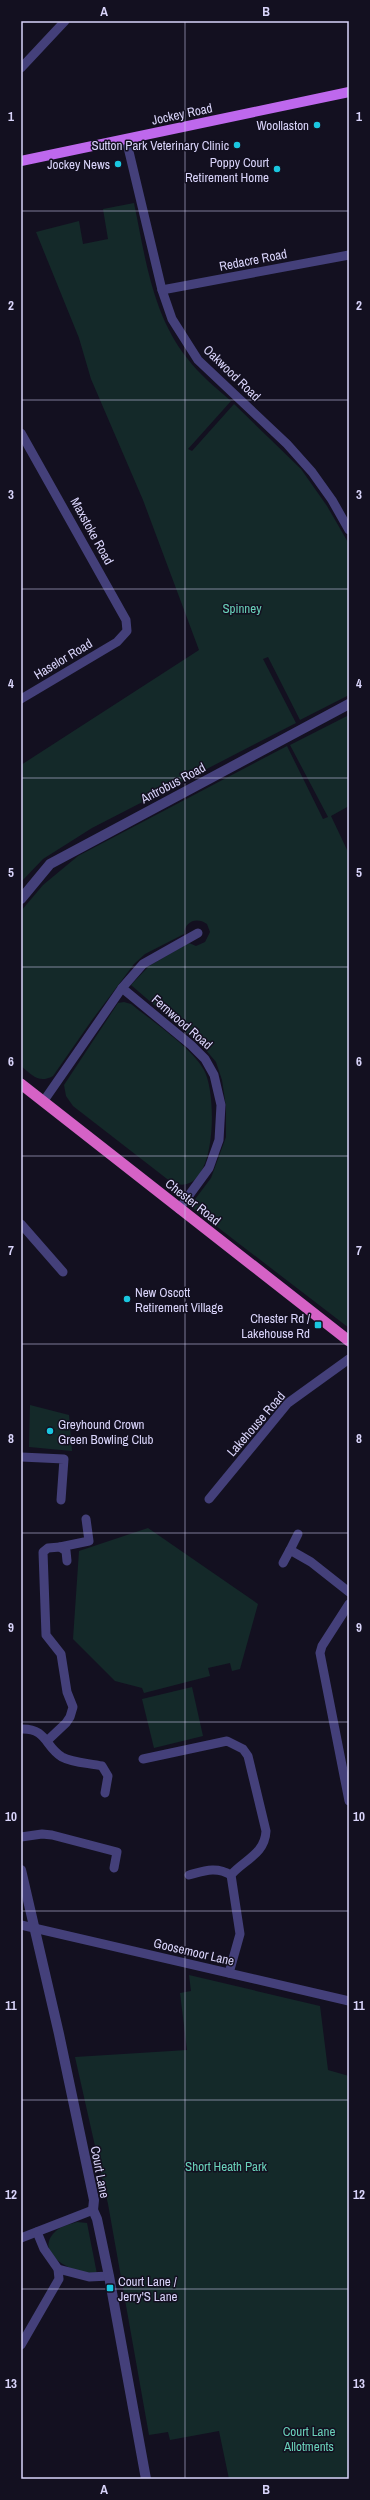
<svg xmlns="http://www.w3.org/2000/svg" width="370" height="2500" font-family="'Archivo Narrow',sans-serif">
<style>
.green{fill:#142929}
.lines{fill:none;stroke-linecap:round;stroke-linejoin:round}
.minor{stroke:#44407a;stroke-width:9}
.tertiary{stroke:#44407a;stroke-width:10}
.primary{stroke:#be68ed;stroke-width:10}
.trunk{stroke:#d562c6;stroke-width:11}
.grid{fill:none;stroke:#d9d4fa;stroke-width:1;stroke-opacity:0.55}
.poi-dot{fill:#1ac7e0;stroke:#131020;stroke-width:1.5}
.labels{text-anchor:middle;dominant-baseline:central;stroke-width:3;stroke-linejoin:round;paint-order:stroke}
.street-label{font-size:13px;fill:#d9d4fa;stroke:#131020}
.poi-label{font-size:13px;fill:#d9d4fa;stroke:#131020;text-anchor:end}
.park-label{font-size:13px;fill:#69d1b9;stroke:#131020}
.neatline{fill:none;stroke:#d9d4fa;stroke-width:1.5}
.grid-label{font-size:13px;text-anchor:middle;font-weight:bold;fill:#d9d4fa}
</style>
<rect width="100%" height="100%" fill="#131020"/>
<!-- green -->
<g class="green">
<path d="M134 203C145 256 152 314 187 358 199 374 216 388 231 401L188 449 192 451 234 404 301 469 327 506 349 544V695L300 720 268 657 263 659 296 723 92 828 43 859 21 882V765L199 650 143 500 91 379 79 338 36 232 79 221 83 244 108 239 103 209Z"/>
<path d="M349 715V806L331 816 349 854V1328L190 1206 211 1178 226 1137V1107L222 1080 216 1062 205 1049 131 985 149 966 189 943 196 946 205 942 210 932 207 924C197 917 185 921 184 934L145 954 134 964 92 1020 53 1076C39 1084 32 1075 21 1066V911L43 885 78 856 287 746 323 819 328 817 290 745Z"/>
<path d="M124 1002 131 1004C152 1021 192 1048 204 1070 218 1095 217 1203 171 1182L73 1106 66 1096 64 1085 118 1003Z"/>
<path d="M30 1405 69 1415 72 1451 29 1447Z"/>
<path d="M148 1528 258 1604 240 1669 232 1671 230 1663 208 1668 210 1676 144 1693 142 1688 115 1681 73 1639 79 1551Z"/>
<path d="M192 1687 203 1736 154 1748 142 1699Z"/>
<path d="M189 1975 320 2006 328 2070 349 2076V2479H229L219 2431 170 2440 168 2432 149 2435 108 2204 75 2057 187 2050 180 1993 191 1991Z"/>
<path d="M77 2222 87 2223 97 2274C77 2275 29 2254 57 2230 62 2226 71 2224 77 2222Z"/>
</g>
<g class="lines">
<!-- minor -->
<g class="minor">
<path d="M21 68 65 21"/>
<path d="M126 139 162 290 172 319 198 360 287 444 312 472 332 500 349 530"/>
<path d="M162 290 349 255"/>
<path d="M21 433 126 620 127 631 117 642 21 699"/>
<path d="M122 988 143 964 198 933"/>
<path d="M43 1102 122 988 191 1045 205 1059 214 1075 221 1105 219 1140 209 1168 179 1209"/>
<path d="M21 1224 63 1272"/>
<path d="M21 1457 64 1459 61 1500"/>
<path d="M209 1499 288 1403 349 1359"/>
<path d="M60 1547 89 1541 86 1519"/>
<path d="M290 1550 298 1534"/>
<path d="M283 1563 290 1550 311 1562 349 1592"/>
<path d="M349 1604 322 1646 320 1653 349 1801"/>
<path d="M21 1729C47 1728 45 1747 62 1757 73 1763 89 1763 102 1766L108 1776 105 1793"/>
<path d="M48 1740 66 1723 70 1717 73 1707 67 1692 61 1654 46 1635 43 1552 48 1548 60 1547 66 1551 67 1561"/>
<path d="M143 1759 227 1741 243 1749 248 1756 266 1831C265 1854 244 1860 231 1875L240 1934 229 1973"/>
<path d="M21 1837 42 1834 52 1835 117 1852 114 1868"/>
<path d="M189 1875C204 1871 216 1866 231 1875"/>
<path d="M21 1925 349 2001"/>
<path d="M21 2238 93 2210"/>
<path d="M58 2269 89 2277 109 2276"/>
<path d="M21 2345 59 2279 58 2269 44 2249 37 2232"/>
</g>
<!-- tertiary -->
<g class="tertiary">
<path d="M21 899 50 864 349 704"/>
<path d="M21 1870 59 2034 94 2200 93 2210 97 2219 109 2276 146 2479"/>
</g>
<!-- primary -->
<path class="primary" d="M21 161 349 92"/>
<!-- trunk -->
<path class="trunk" d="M21 1084 349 1341"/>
</g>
<!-- grid -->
<path class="grid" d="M185 21V2479M21 211H349M21 400H349M21 589H349M21 778H349M21 967H349M21 1156H349M21 1344H349M21 1533H349M21 1722H349M21 1911H349M21 2100H349M21 2289H349"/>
<!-- markers -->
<g class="poi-dot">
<circle cx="317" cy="125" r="4"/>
<circle cx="237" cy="145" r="4"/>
<circle cx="118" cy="164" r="4"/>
<circle cx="277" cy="169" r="4"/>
<circle cx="127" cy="1299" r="4"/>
<rect x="314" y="1321" width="8" height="8" rx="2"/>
<circle cx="50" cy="1431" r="4"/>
<rect x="106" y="2284" width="8" height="8" rx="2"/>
</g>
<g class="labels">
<!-- street labels -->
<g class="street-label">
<text transform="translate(182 114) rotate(-12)">Jockey Road</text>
<text transform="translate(253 260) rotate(-11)">Redacre Road</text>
<text transform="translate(232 373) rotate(44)">Oakwood Road</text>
<text transform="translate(92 531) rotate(61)">Maxstoke Road</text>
<text transform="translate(63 659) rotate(-31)">Haselor Road</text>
<text transform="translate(173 783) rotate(-28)">Antrobus Road</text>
<text transform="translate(182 1022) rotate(41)">Fernwood Road</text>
<text transform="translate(193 1202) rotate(38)">Chester Road</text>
<text transform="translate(256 1424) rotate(-49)">Lakehouse Road</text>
<text transform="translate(194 1952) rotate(13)">Goosemoor Lane</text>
<text transform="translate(100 2172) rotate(79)">Court Lane</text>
</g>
<!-- poi labels -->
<g class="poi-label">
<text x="309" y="125">Woollaston</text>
<text x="229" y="145">Sutton Park Veterinary Clinic</text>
<text x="269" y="162">Poppy Court<tspan x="269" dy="15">Retirement Home</tspan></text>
<text x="110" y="164">Jockey News</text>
<text x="135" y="1292" text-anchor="start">New Oscott<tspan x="135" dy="15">Retirement Village</tspan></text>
<text x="310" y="1318">Chester Rd /<tspan x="310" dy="15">Lakehouse Rd</tspan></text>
<text x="58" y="1424" text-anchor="start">Greyhound Crown<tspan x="58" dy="15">Green Bowling Club</tspan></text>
<text x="118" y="2281" text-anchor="start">Court Lane /<tspan x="118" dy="15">Jerry'S Lane</tspan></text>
</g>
<!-- park labels -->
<g class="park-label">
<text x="242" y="608">Spinney</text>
<text x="226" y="2166">Short Heath Park</text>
<text x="309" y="2431">Court Lane<tspan x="309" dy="15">Allotments</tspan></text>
</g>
</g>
<!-- border -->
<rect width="370" height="2500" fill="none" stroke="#131020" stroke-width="44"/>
<rect x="22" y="22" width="326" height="2456" class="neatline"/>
<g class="grid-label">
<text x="104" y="16">A</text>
<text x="266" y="16">B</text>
<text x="11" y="121">1</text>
<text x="359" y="121">1</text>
<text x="11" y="310">2</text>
<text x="359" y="310">2</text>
<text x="11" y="499">3</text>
<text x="359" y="499">3</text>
<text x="11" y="688">4</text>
<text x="359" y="688">4</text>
<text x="11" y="877">5</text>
<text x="359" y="877">5</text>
<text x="11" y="1066">6</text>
<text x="359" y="1066">6</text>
<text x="11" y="1255">7</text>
<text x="359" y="1255">7</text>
<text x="11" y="1443">8</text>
<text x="359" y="1443">8</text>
<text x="11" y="1632">9</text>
<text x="359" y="1632">9</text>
<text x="11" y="1821">10</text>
<text x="359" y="1821">10</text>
<text x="11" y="2010">11</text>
<text x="359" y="2010">11</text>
<text x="11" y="2199">12</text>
<text x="359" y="2199">12</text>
<text x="11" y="2388">13</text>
<text x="359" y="2388">13</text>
<text x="104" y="2494">A</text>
<text x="266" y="2494">B</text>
</g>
</svg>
